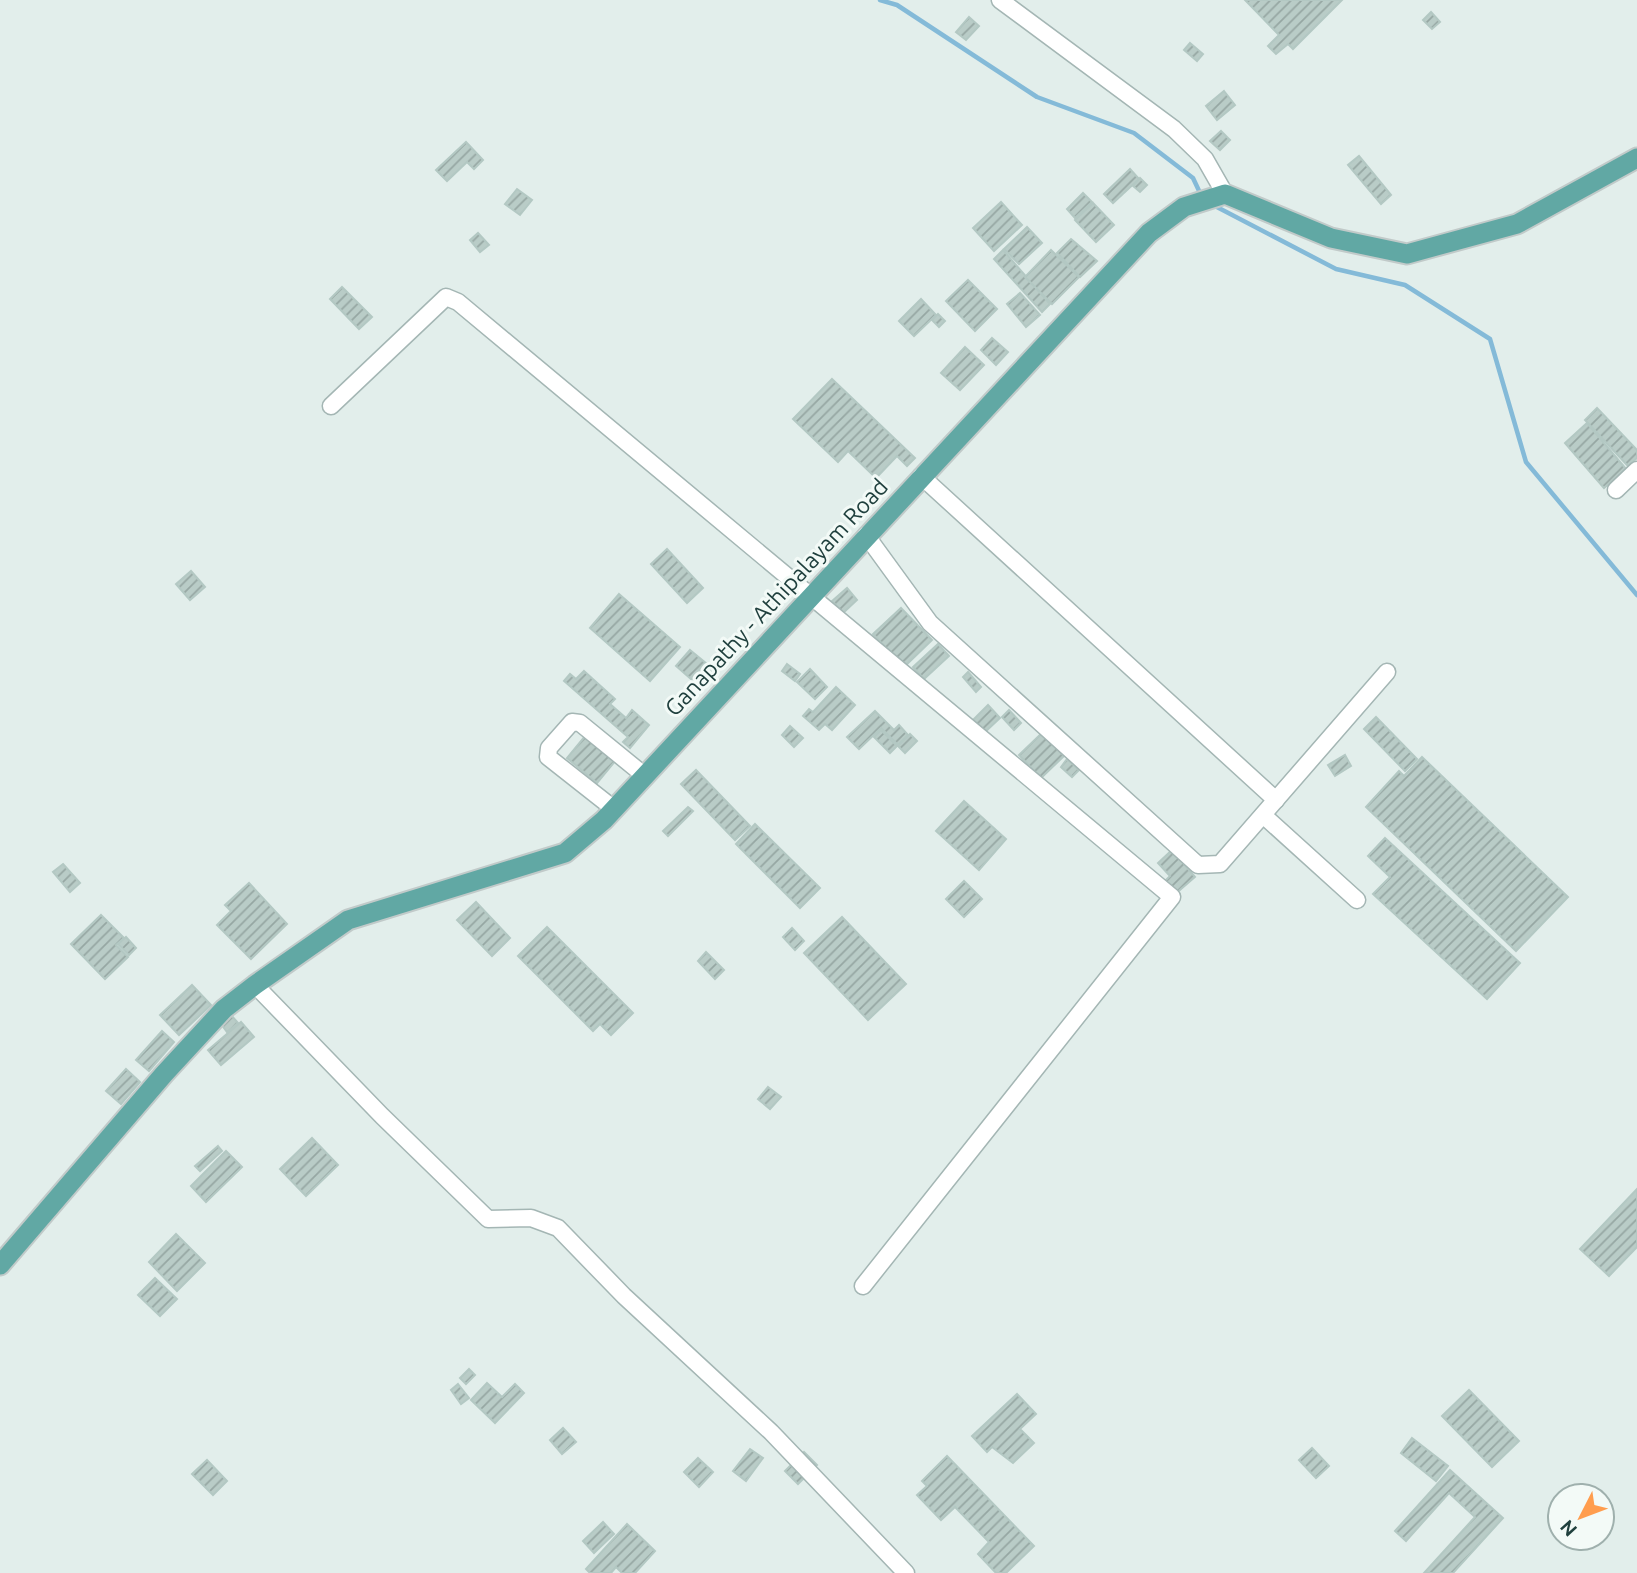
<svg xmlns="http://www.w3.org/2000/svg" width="1637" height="1573" font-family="Ubuntu,sans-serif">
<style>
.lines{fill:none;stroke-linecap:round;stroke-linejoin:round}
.stream{stroke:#84bad8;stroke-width:4.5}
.building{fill:url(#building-hatch);stroke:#b3c8c3;stroke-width:2}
.minor-casing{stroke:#a4b6b4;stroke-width:19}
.major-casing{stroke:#c1cac9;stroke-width:23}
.minor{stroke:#fff;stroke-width:16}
.major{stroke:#61a8a4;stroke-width:19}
.labels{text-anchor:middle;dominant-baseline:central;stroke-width:6;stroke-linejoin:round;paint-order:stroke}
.street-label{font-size:23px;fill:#20403e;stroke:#f3faf7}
</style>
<defs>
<pattern id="building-hatch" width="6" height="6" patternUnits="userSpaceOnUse" patternTransform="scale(1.75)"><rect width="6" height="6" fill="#b9ccc7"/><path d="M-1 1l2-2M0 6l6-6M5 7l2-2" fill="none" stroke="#96a7a3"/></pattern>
</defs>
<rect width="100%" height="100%" fill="#e2eeeb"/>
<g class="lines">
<!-- stream -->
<g class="stream">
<path d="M880 0 897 5 1037 97 1134 133 1193 178 1201 195"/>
<path d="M1213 205 1336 269 1405 285 1490 339 1526 462 1637 595"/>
</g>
</g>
<!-- building -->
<g class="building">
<path d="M1245 0H1342L1293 49 1288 44 1276 54 1268 46 1279 35Z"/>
<path d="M1431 12 1440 22 1432 29 1423 20Z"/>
<path d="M969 17 979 26 966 40 956 32Z"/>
<path d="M1190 43 1203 54 1197 61 1184 50Z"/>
<path d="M1224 91 1235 105 1217 120 1206 106Z"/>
<path d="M1221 131 1230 140 1220 150 1210 141Z"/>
<path d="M466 142 483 160 474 169 467 162 447 181 436 170Z"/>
<path d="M1359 156 1391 195 1381 204 1348 165Z"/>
<path d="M1130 169 1139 179 1113 203 1104 194Z"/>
<path d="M1140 178 1147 185 1140 192 1133 186Z"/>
<path d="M517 189 532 200 520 215 505 204Z"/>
<path d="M1083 193 1092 202 1075 218 1067 209Z"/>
<path d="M1001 202 1022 225 994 251 973 228Z"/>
<path d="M1093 203 1114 225 1096 242 1075 220Z"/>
<path d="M1027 227 1042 243 1019 264 1004 249Z"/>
<path d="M478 233 489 245 480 252 470 240Z"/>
<path d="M1071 239 1097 261 1080 277 1057 253Z"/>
<path d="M1003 250 1050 304 1042 312 994 259Z"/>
<path d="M1051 250 1079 277 1052 304 1025 277Z"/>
<path d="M968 280 997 309 975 331 946 301Z"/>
<path d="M342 287 372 317 359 329 330 299Z"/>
<path d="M1020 293 1040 315 1026 327 1007 304Z"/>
<path d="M921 299 936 315 914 336 899 321Z"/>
<path d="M938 314 945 321 939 327 932 320Z"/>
<path d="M992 338 1008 352 996 365 981 350Z"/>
<path d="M965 347 984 365 960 390 941 373Z"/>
<path d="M832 379 915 458 907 466 897 456 876 478 848 451 838 462 793 419Z"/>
<path d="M1597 408 1637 450V458L1628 466 1585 420Z"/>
<path d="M1587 423 1626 469 1604 488 1565 443Z"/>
<path d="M667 549 703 588 687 603 651 564Z"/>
<path d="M191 571 205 587 190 600 176 584Z"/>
<path d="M847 588 857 600 843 613 832 601Z"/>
<path d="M619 594 680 647 650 681 590 628Z"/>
<path d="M901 608 932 640 904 667 873 634Z"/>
<path d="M938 644 949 656 924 679 913 667Z"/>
<path d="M690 650 713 669 699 686 676 666Z"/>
<path d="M787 664 800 674 795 681 782 671Z"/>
<path d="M810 669 827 687 815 699 797 682Z"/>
<path d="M584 671 615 699 610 704 626 718 632 710 649 725 630 748 623 742 628 737 564 681 570 674 576 679Z"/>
<path d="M968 672 981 687 976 692 963 677Z"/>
<path d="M836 687 855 705 832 730 825 724 819 730 803 716 809 709 813 712Z"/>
<path d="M988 705 1000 718 985 732 973 720Z"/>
<path d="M1009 710 1021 723 1014 730 1002 717Z"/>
<path d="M875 711 894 730 899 725 908 735 898 745 881 728 859 749 847 737Z"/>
<path d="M1376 717 1417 759 1405 771 1364 729Z"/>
<path d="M790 726 803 738 794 747 782 735Z"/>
<path d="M881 730 897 746 890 753 874 737Z"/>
<path d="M1042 733 1064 756 1041 778 1019 755Z"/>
<path d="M910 734 917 741 905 753 898 746Z"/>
<path d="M586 735 616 760 597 783 567 758Z"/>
<path d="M1345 755 1351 766 1335 776 1328 765Z"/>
<path d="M1422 757 1568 897 1516 951 1366 807 1399 771 1404 776Z"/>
<path d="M1067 759 1079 770 1072 777 1061 767Z"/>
<path d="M696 770 750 826 735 840 681 784Z"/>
<path d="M964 801 1006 839 979 870 936 831Z"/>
<path d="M688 807 693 811 668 836 663 831Z"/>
<path d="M755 824 820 888 800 908 736 844Z"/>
<path d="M1385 838 1520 963 1487 999 1373 894 1390 877 1368 856Z"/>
<path d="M1172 850 1195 877 1174 895 1163 883 1170 876 1158 863Z"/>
<path d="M63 864 80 883 70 892 53 872Z"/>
<path d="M964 881 982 899 964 917 946 899Z"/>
<path d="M249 883 287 924 251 959 217 925 231 911 225 905Z"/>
<path d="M476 902 510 938 492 956 457 920Z"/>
<path d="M101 915 124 938 116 945 128 957 105 979 71 944Z"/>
<path d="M842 917 906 984 868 1020 804 953Z"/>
<path d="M547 927 633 1013 611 1035 600 1024 593 1031 518 956Z"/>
<path d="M792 928 804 941 795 950 783 937Z"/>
<path d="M126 937 136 948 129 955 118 944Z"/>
<path d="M706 952 724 970 715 979 698 961Z"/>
<path d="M192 985 211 1005 179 1035 160 1015Z"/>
<path d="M231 1015 238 1023 227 1032 221 1024Z"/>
<path d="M241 1022 254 1037 221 1065 208 1050Z"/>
<path d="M162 1031 174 1042 149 1071 136 1060Z"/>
<path d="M126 1069 140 1082 121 1104 106 1091Z"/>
<path d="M768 1087 781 1097 770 1109 758 1099Z"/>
<path d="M312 1138 338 1165 306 1196 280 1169Z"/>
<path d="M218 1146 222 1151 200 1171 195 1166Z"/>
<path d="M226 1151 242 1167 206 1202 191 1186Z"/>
<path d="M1637 1189V1247L1609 1276 1580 1249Z"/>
<path d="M176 1234 205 1263 177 1291 149 1262Z"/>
<path d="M155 1278 177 1299 160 1316 138 1295Z"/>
<path d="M469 1369 475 1375 466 1384 460 1378Z"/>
<path d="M487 1383 502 1397 515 1384 524 1393 495 1423 471 1400Z"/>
<path d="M458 1384 469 1398 461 1404 451 1390Z"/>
<path d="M1469 1390 1519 1441 1492 1467 1442 1416Z"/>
<path d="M1017 1394 1036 1414 1020 1429 1034 1443 1013 1463 992 1447 987 1452 972 1436Z"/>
<path d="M563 1428 576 1442 562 1454 550 1440Z"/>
<path d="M1412 1438 1448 1466 1436 1481 1401 1453Z"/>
<path d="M1312 1448 1329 1466 1316 1478 1299 1460Z"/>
<path d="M750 1449 763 1458 746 1481 733 1471Z"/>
<path d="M804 1452 817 1465 798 1484 785 1471Z"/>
<path d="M947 1456 1034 1546 1006 1573H996L978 1554 989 1542 955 1507 941 1520 917 1495 927 1486 922 1481Z"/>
<path d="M698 1458 713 1472 699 1487 684 1472Z"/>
<path d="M207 1460 227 1481 213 1495 192 1474Z"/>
<path d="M1450 1470 1503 1518 1453 1573H1424L1475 1517 1449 1493 1406 1541 1395 1531Z"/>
<path d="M603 1522 614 1534 594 1553 583 1541Z"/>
<path d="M627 1524 655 1551 635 1573H622L616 1567 611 1573H590L586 1569Z"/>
</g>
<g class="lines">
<defs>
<g id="minor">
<path d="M1000 0 1174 129 1205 159 1225 194"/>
<path d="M331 406 446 297 458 302 1172 897 863 1286"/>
<path d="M921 476 1276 800"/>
<path d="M1616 490 1637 470"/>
<path d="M866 535 930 623 1198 865 1220 864 1387 672"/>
<path d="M614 809 548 757 549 748 572 722 580 723 645 776"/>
<path d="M1263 815 1357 900"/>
<path d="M255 985 382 1116 488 1219 531 1218 558 1228 624 1296 771 1432 906 1573"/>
</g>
<path id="major" d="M0 1265 164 1074 224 1009 255 985 348 920 565 853 604 820 1149 233 1184 207 1225 194 1331 238 1407 254 1517 224 1637 158"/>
</defs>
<!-- minor casing -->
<use href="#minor" class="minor-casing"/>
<!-- major casing -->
<use href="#major" class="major-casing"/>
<!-- minor -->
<use href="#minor" class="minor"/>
<!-- major -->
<use href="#major" class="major"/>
</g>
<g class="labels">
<!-- street labels -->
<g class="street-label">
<text transform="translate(776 597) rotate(-47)">Ganapathy - Athipalayam Road</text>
</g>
</g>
<!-- north arrow -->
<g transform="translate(1581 1517) rotate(228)"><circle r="33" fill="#f3faf7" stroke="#9fb0ad" stroke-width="2"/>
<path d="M0-5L12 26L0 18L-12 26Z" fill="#ff9d4e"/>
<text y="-10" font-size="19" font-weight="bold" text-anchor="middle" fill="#20403e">N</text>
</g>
</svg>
